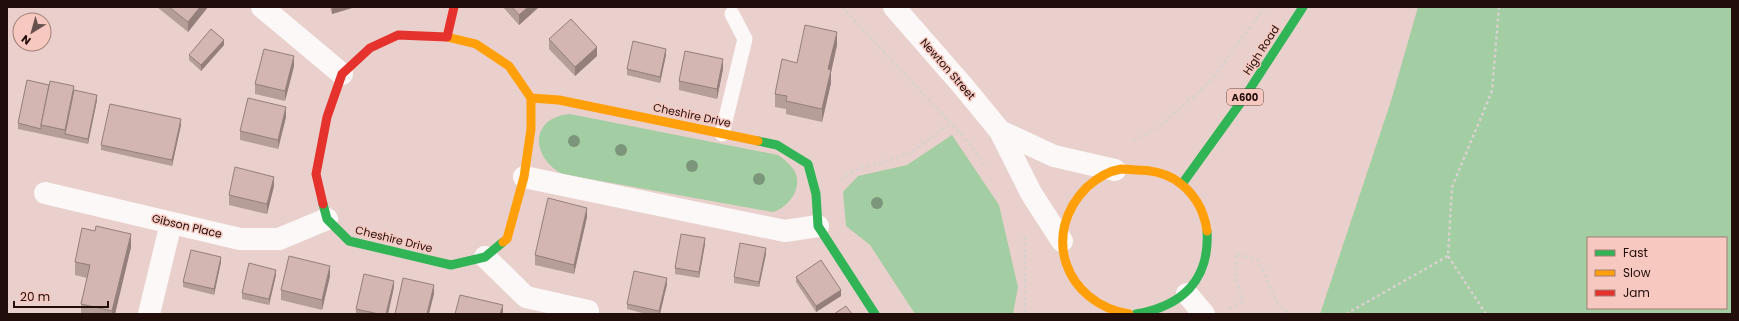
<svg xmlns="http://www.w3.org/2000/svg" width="1739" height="321" font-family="Poppins,sans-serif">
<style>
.green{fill:#a3cda3;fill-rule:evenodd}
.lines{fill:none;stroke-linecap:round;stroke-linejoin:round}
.path{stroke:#d8d1cf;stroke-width:2.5;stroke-dasharray:3 3;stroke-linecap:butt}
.lane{stroke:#fcf8f7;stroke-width:15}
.street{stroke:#fcf8f7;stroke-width:22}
.fast{stroke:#30b455;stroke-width:9}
.slow{stroke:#ff9f0a;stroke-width:9}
.jam{stroke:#e5322d;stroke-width:9}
.tree{fill:#7b967a}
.wall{fill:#b59d98}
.shaded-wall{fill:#947f7c}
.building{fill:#d3b6b1;stroke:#947f7c}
.labels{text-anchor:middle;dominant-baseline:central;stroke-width:3;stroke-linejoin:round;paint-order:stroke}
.shield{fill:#f7c8bf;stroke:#614540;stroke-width:1}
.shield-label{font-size:10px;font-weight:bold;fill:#210d0a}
.street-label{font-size:11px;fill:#210d0a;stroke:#f7c8bf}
</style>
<rect width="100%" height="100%" fill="#ead0cc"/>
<!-- green -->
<g class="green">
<path d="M1418 7H1732V314H1320L1391 101ZM1588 238H1726V308H1588Z"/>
<path d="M570 114 778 155C784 159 790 164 794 170 804 187 789 207 773 212L562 174C530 157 530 117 570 114Z"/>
<path d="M952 135 999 205 1018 287 1013 314H915L870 245 846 226 843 192 858 176 907 165Z"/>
</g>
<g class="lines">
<!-- path -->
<g class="path">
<path d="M842 7 970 144 985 166"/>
<path d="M1134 140 1156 129 1209 83 1265 7"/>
<path d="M841 180 858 169 909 154 951 123"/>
<path d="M1025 237V314"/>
<path d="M1229 308 1243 302 1236 278 1237 254 1259 261 1278 306 1289 314"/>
<path d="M1346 314 1448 256"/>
<path d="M1486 314 1448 256 1452 187 1492 91 1499 7"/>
</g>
<!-- lane -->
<path class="lane" d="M722 134 745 39 732 14"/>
<!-- street -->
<g class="street">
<path d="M262 7 342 74"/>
<path d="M894 7 963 86 1000 131 1031 193 1062 241"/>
<path d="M1000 131 1054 156 1115 170"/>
<path d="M524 177 785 231 818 226"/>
<path d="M45 193 240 239H279L327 219"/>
<path d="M485 257 526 297 588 311"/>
<path d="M1187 294 1204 314"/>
<path d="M149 314 171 223"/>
</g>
<!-- fast -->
<g class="fast">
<path d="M758 141 777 145 808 164 816 194 818 226 875 314"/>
<path d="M1182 184 1244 98 1303 7"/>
<path d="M323 204 327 219 349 241 451 265 485 257 503 242"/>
<path d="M1136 314C1182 306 1210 280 1207 231"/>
</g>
<!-- slow -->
<g class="slow">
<path d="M447 37 476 44 509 66 531 98 559 100 758 141"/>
<path d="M503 242 507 239 524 177 531 129V98"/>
<path d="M1129 314C1065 303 1040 234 1087 187 1096 179 1109 171 1121 169 1126 169 1132 170 1136 170 1150 170 1162 172 1174 179 1193 191 1204 209 1207 231"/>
</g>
<!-- jam -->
<path class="jam" d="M323 204 316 174 327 117 342 74 370 48 398 35 447 37 454 7"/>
</g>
<!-- trees -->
<g class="tree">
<circle cx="574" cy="141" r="6"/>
<circle cx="621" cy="150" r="6"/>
<circle cx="692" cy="166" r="6"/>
<circle cx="759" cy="179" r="6"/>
<circle cx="877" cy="203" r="6"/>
</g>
<!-- wall -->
<g class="wall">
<path d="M157 7H208L188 32Z"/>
<path d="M330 7H355L332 14Z"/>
<path d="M503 7H539L519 25Z"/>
<path d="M549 39 597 56 575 76 549 49Z"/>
<path d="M224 45 201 71 189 60V55Z"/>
<path d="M837 45 831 72V83L822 122 786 114V109L775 107V94L797 63Z"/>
<path d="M666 55 660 83 627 75V69Z"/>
<path d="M294 66 285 101 255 94V84Z"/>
<path d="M723 69 717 99 679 90V81Z"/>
<path d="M74 90 97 100 88 144 18 129V123Z"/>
<path d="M286 117 278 149 240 140V131Z"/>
<path d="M181 125 172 166 101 150V145Z"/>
<path d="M274 186 267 214 229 205V195Z"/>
<path d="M587 217 574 274 535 265V255Z"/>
<path d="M705 244 699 278 675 274V268Z"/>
<path d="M131 247 115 314H81V304L87 278 75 275V262Z"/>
<path d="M766 254 759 287 734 283V277Z"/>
<path d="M221 262 214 295 183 287V282Z"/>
<path d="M276 275 269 305 242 299V293Z"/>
<path d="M330 276 322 310 281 300V290Z"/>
<path d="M796 277 841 296 816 312 796 282Z"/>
<path d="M667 284 660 314H646L627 309V304Z"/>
<path d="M394 287 388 314H356V309Z"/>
</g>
<!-- shaded-wall -->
<g class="shaded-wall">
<path d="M200 7H208L188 32V22Z"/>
<path d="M332 7H355L332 14Z"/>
<path d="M528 7H539L519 25V15Z"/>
<path d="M837 32V45L831 72V83L822 122V109L828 69Z"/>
<path d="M224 40V45L201 71V65Z"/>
<path d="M597 47V56L575 76V67Z"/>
<path d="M666 49V55L660 83V77Z"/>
<path d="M294 56V66L285 101V91Z"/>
<path d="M723 59V69L717 99V89Z"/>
<path d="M74 86V96L65 134V130Z"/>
<path d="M97 95V100L88 144V139Z"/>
<path d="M286 107V117L278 149V140Z"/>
<path d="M181 119V125L172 166V160Z"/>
<path d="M274 177V186L267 214V204Z"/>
<path d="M587 208V217L574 274V265Z"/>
<path d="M131 234V247L115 314H112V311Z"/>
<path d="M705 238V244L699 278V272Z"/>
<path d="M766 248V254L759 287V282Z"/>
<path d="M221 257V262L214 295V289Z"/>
<path d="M330 266V276L322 310V300Z"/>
<path d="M276 270V275L269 305V299Z"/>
<path d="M667 278V284L660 314H659V311Z"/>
<path d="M394 281V287L388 314H386Z"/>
<path d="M434 285V294L429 314H427Z"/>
<path d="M841 290V296L816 312V306Z"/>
<path d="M503 305V314H500Z"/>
</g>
<!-- building -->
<g class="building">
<path d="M169 7H200L188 22Z"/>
<path d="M512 7H528L519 15Z"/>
<path d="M571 19 597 47 575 67 549 39Z"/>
<path d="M805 25 837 32 828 69 831 70 822 109 786 101 787 96 775 94 782 59 797 63Z"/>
<path d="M211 29 224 40 201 65 189 55Z"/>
<path d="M633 41 666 49 660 77 627 69Z"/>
<path d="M264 49 294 56 285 91 255 84Z"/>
<path d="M685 51 723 59 717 89 679 81Z"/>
<path d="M27 80 49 85 41 125V129L18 123Z"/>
<path d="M50 81 74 86 65 130 41 125Z"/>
<path d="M74 90 97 95 88 139 65 134Z"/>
<path d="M248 98 286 107 278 140 240 131Z"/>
<path d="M110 104 181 119 172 160 101 145Z"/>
<path d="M235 167 274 177 267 204 229 195Z"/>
<path d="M548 198 587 208 574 265 535 255Z"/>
<path d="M96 226 131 234 112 311 81 304 90 265 75 262 82 228 95 231Z"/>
<path d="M681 234 705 238 699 272 675 268Z"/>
<path d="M740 243 766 248 759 282 734 277Z"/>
<path d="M191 250 221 257 214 289 183 282Z"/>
<path d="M289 256 330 266 322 300 281 290Z"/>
<path d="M821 260 841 290 816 306 796 277Z"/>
<path d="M249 263 276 270 269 299 242 293Z"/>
<path d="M634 271 667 278 659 311 627 304Z"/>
<path d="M364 274 394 281 386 314H379L356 309Z"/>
<path d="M403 278 434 285 427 314H395Z"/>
<path d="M460 295 503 305 500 314H455Z"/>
<path d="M846 306 852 314H834Z"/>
</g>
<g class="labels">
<!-- shield labels -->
<rect class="shield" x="1227" y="89" width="36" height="16" rx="3"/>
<g class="shield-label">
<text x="1245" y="97">A600</text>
</g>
<!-- street labels -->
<g class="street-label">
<text transform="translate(1261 50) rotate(-57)">High Road</text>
<text transform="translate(948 69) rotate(49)">Newton Street</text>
<text transform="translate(692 115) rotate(12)">Cheshire Drive</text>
<text transform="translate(187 226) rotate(13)">Gibson Place</text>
<text transform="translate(394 239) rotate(14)">Cheshire Drive</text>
</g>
</g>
<!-- border -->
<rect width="1739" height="321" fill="none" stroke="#210d0a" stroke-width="16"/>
<!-- legend -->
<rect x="1587" y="237" width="140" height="72" fill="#f7c8bf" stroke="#a17d77"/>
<rect x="1595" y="250" width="20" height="6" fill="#30b455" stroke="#a17d77"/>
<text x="1623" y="257" font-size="12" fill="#210d0a">Fast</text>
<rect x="1595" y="270" width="20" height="6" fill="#ff9f0a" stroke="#a17d77"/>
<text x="1623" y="277" font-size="12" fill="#210d0a">Slow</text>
<rect x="1595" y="290" width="20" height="6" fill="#e5322d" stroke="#a17d77"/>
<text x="1623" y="297" font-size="12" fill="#210d0a">Jam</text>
<!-- north arrow -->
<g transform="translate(32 32) rotate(217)"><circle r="19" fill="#f7c8bf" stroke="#a17d77"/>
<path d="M0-3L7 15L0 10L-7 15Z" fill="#67514e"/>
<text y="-6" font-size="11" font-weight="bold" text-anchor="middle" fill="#210d0a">N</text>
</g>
<!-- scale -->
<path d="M14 301v6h94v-6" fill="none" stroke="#210d0a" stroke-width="2"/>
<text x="20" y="301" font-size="12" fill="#210d0a" stroke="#f7c8bf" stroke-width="3" paint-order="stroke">20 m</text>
</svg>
